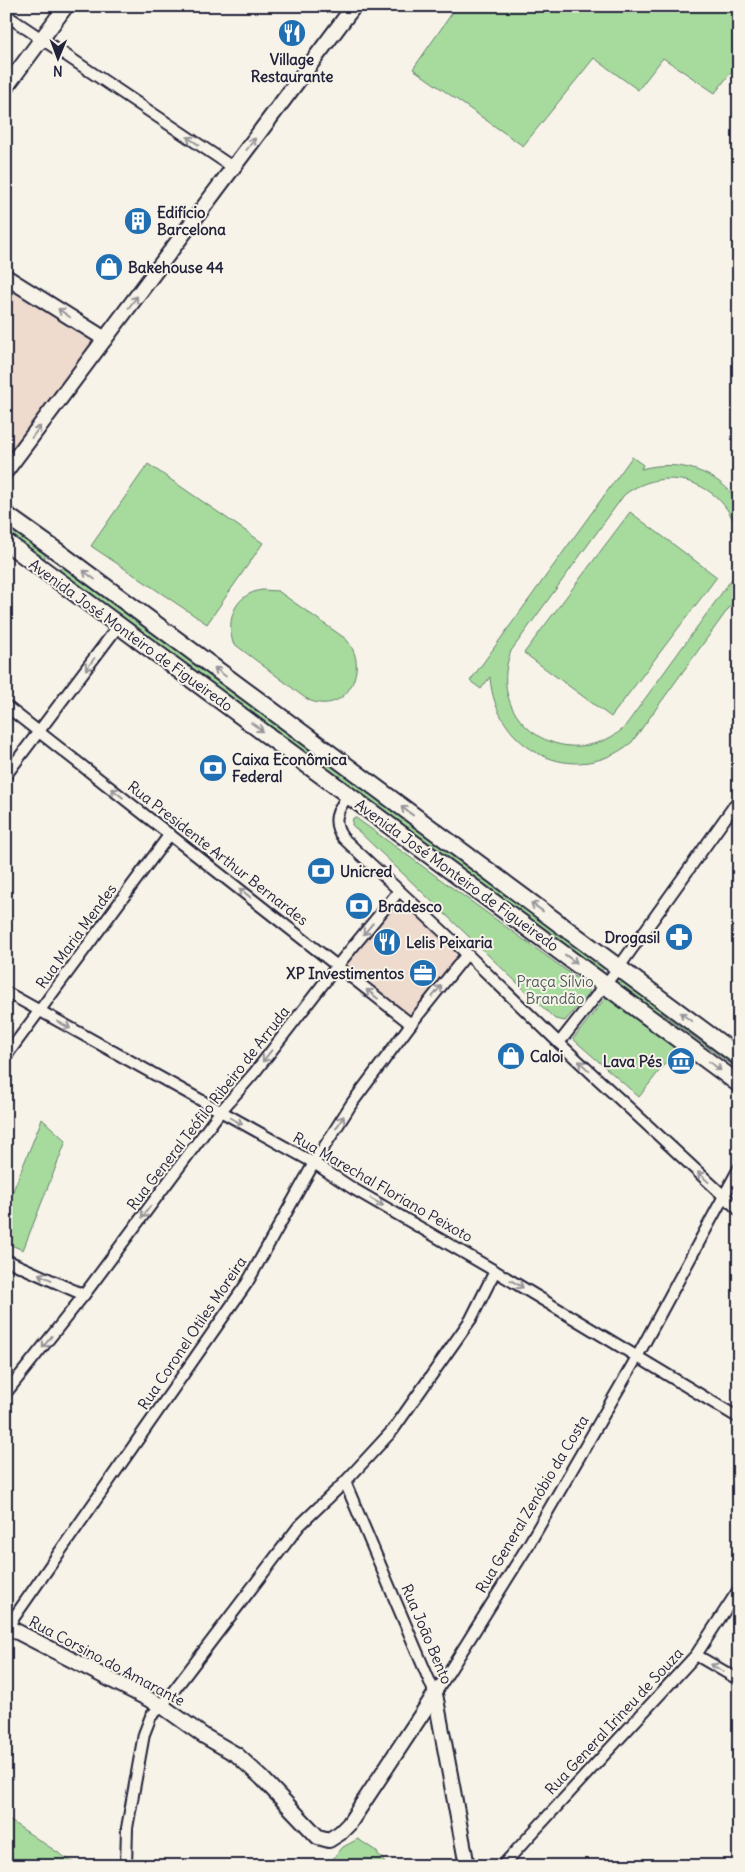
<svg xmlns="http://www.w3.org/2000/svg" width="745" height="1872" font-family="Delius,sans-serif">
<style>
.built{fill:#eedbce}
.green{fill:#a6db9d;stroke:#647e6c}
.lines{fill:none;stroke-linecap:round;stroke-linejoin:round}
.street-casing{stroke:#22223b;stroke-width:14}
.secondary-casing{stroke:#22223b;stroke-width:18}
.primary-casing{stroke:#22223b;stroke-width:20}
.street{stroke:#f7f3e8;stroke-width:10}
.secondary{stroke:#f7f3e8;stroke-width:14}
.primary{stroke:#f7f3e8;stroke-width:16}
.oneway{stroke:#97959a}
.labels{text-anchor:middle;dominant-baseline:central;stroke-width:4;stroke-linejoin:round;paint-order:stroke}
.poi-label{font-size:15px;font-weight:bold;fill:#22223b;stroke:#f7f3e8;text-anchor:start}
.street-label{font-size:15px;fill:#22223b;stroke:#f7f3e8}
.park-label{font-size:15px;fill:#4a5a58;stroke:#f7f3e8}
</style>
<rect width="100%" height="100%" fill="#f7f3e8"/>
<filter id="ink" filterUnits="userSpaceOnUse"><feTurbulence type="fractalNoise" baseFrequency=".02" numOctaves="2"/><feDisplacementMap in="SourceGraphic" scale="10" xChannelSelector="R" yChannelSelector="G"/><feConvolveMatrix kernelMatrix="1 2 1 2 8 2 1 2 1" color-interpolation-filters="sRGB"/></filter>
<g filter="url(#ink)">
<!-- built -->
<g class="built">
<path d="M6 288 95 341 6 457Z"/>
<path d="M401 897 460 953 408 1017 343 966Z"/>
</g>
<!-- green -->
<g class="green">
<path d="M457 6H739V62L715 93 663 58 638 90 594 58 523 146 413 69Z"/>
<path d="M632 457 643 465 641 469C678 459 716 470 739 502V540C730 484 668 461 624 495L511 651C484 722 565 775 623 729L734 576 739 556V594L632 742C574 790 495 750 490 677L481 689 470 681Z"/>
<path d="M148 464 263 543 207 624 91 546Z"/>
<path d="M630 512 717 577 611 717 524 653Z"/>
<path d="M6 526 45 554V559L42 561 6 536Z"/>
<path d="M63 567 605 967 601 972 60 572 59 570Z"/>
<path d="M262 590 278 591 346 639C356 651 359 664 354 679 348 698 331 708 311 701 302 697 294 689 286 683 268 670 251 656 233 643 226 619 235 594 262 590Z"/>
<path d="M353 818H356L589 987V993L565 1021 555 1019 352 825Z"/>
<path d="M618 975 739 1064V1070L661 1013 657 1014 616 982Z"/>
<path d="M607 996 677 1048 639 1097 573 1039Z"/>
<path d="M42 1119 66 1141 23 1250 6 1243V1208Z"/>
<path d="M6 1818 78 1866H6Z"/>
<path d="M358 1839 376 1851 387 1866H332V1860L343 1847Z"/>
</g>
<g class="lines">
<defs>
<g id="street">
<path d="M6 15 234 168"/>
<path d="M6 706 411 1024"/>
<path d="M6 775 119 625"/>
<path d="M348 796C337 810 331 822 343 838L467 954 559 1043 739 1210"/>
<path d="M6 992 314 1163 352 1188 495 1271 739 1418"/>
<path d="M559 1043 619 967 739 799"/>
<path d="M6 1056 170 834"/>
<path d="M6 1260 84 1295"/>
<path d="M6 1393 84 1295 220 1112 255 1072 337 966 399 891"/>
<path d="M345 1482 435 1694"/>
<path d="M6 1629 247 1283 314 1163 352 1103 411 1024 467 954"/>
<path d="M696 1655 739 1680"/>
<path d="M435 1694 529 1544 637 1357 739 1168"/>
<path d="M126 1866 127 1828 144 1734 151 1716 162 1706 299 1526 345 1482 393 1430 471 1319 495 1271"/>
<path d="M502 1866 696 1655 739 1589"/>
</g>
<g id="secondary">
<path d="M6 87 66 6"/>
<path d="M6 277 105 339"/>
<path d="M6 471 354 6"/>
<path d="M6 1626 162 1706 204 1736 237 1755 262 1778 318 1837 329 1840 340 1833 349 1824 435 1694"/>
<path d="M435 1694 467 1866"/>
</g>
<g id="primary">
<path d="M6 515 61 554 739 1057"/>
<path d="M6 542 739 1084"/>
</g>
</defs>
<!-- street casing -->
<use href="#street" class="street-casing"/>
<!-- secondary casing -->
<use href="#secondary" class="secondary-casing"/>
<!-- primary casing -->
<use href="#primary" class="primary-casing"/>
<!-- street -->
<use href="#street" class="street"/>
<!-- secondary -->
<use href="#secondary" class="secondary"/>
<!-- primary -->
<use href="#primary" class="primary"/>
</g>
<!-- one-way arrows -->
<defs><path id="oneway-shaft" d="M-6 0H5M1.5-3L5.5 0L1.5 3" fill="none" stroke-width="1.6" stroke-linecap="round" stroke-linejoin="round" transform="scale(1.25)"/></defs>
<g class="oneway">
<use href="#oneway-shaft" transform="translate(193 141) rotate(-146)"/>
<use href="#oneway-shaft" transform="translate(251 144) rotate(-53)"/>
<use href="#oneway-shaft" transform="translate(133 302) rotate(-53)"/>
<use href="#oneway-shaft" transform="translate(64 313) rotate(-145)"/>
<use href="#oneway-shaft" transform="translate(36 432) rotate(-53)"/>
<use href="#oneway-shaft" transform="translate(89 575) rotate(-143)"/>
<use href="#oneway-shaft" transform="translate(90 664) rotate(127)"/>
<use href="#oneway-shaft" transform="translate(220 672) rotate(-143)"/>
<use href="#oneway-shaft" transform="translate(257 727) rotate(37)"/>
<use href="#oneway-shaft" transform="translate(117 793) rotate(-142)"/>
<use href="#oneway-shaft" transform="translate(407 811) rotate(-144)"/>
<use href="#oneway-shaft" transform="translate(245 893) rotate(-142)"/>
<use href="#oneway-shaft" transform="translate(537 907) rotate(-144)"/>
<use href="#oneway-shaft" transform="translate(368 929) rotate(130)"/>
<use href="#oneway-shaft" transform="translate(571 959) rotate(36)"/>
<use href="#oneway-shaft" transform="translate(437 991) rotate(-51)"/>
<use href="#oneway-shaft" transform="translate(372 994) rotate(-142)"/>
<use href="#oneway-shaft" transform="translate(686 1017) rotate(-143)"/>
<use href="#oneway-shaft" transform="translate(64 1025) rotate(29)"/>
<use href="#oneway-shaft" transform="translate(267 1056) rotate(128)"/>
<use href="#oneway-shaft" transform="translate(584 1066) rotate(-137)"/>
<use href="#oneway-shaft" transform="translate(715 1066) rotate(37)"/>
<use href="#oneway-shaft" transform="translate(236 1121) rotate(28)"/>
<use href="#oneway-shaft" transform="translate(340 1122) rotate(-58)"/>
<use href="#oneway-shaft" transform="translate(703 1177) rotate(-137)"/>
<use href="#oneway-shaft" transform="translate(377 1202) rotate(30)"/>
<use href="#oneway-shaft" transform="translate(146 1212) rotate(126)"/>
<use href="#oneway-shaft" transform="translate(45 1277) rotate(-155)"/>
<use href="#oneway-shaft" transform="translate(517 1284) rotate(31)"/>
<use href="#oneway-shaft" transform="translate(47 1342) rotate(128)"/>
<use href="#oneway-shaft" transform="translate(717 1668) rotate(-150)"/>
</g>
</g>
<!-- icons -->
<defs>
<symbol id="restaurant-disc" viewBox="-11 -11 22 22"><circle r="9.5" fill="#1f6fb2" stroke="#f7f3e8"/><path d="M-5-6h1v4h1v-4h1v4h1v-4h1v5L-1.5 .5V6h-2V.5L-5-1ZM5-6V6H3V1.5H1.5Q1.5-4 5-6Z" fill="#fff"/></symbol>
<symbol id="building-disc" viewBox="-11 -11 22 22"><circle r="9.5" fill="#1f6fb2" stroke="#f7f3e8"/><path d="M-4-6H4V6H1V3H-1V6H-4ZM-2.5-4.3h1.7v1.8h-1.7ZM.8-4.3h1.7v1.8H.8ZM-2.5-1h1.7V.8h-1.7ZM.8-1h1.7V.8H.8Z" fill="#fff"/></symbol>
<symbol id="shop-disc" viewBox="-11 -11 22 22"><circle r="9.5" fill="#1f6fb2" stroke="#f7f3e8"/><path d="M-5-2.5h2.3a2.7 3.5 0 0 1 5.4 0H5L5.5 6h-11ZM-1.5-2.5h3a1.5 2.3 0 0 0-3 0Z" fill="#fff"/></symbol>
<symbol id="bank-disc" viewBox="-11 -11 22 22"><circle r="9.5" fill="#1f6fb2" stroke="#f7f3e8"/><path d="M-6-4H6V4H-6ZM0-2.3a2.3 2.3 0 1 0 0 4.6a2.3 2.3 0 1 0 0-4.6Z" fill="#fff"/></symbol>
<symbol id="pharmacy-disc" viewBox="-11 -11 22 22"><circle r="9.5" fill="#1f6fb2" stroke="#f7f3e8"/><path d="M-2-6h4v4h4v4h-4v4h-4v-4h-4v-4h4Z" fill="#fff"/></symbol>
<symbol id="office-disc" viewBox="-11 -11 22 22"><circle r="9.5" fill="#1f6fb2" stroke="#f7f3e8"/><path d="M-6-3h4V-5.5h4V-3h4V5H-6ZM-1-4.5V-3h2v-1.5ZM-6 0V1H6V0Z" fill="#fff"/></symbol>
<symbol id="museum-disc" viewBox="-11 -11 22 22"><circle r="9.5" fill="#1f6fb2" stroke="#f7f3e8"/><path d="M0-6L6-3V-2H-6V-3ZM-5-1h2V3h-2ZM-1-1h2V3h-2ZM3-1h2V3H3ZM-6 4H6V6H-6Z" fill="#fff"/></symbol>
</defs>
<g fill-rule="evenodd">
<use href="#restaurant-disc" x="276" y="17" width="32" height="32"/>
<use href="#building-disc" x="122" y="205" width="32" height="32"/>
<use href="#shop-disc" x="93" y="251" width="32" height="32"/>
<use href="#bank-disc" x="197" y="752" width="32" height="32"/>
<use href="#bank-disc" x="305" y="855" width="32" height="32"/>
<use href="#bank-disc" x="343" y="890" width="32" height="32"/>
<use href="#pharmacy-disc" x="663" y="921" width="32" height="32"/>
<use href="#restaurant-disc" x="371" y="926" width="32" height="32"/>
<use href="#office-disc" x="407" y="957" width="32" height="32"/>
<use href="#shop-disc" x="495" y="1040" width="32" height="32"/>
<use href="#museum-disc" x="665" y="1045" width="32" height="32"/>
</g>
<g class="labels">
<!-- poi labels -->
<g class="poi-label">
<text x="292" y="59" text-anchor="middle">Village<tspan x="292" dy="17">Restaurante</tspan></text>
<text x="157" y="212">Edifício<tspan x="157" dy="17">Barcelona</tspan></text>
<text x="128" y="267">Bakehouse 44</text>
<text x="232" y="759">Caixa Econômica<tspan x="232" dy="17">Federal</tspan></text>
<text x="340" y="871">Unicred</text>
<text x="378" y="906">Bradesco</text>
<text x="660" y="937" text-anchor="end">Drogasil</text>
<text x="406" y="942">Lelis Peixaria</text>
<text x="404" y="973" text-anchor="end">XP Investimentos</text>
<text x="530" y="1056">Caloi</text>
<text x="662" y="1061" text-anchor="end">Lava Pés</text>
</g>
<!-- street labels -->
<g class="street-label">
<text transform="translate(131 635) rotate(36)">Avenida José Monteiro de Figueiredo</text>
<text transform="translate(218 853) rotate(38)">Rua Presidente Arthur Bernardes</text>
<text transform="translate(457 875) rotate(36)">Avenida José Monteiro de Figueiredo</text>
<text transform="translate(76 936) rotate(-54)">Rua Maria Mendes</text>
<text transform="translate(208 1108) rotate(-52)">Rua General Teófilo Ribeiro de Arruda</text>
<text transform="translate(383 1187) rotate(30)">Rua Marechal Floriano Peixoto</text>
<text transform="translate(192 1333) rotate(-56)">Rua Coronel Otiles Moreira</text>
<text transform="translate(532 1504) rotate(-59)">Rua General Zenóbio da Costa</text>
<text transform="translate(427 1634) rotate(67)">Rua João Bento</text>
<text transform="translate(107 1661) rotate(28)">Rua Corsino do Amarante</text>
<text transform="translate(614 1721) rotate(-47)">Rua General Irineu de Souza</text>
</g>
<!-- park labels -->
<g class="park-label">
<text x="555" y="981">Praça Sílvio<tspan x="555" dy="17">Brandão</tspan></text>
</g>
</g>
<!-- margin -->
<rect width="745" height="1872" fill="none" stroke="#f7f3e8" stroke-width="25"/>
<rect x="12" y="12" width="720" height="1847" fill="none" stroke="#22223b" stroke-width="2" filter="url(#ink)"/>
<!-- north arrow -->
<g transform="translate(58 58) rotate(181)" stroke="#f7f3e8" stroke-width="4" paint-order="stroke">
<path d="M0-4L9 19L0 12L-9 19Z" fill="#22223b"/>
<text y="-8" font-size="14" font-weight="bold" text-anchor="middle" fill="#22223b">N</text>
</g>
</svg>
